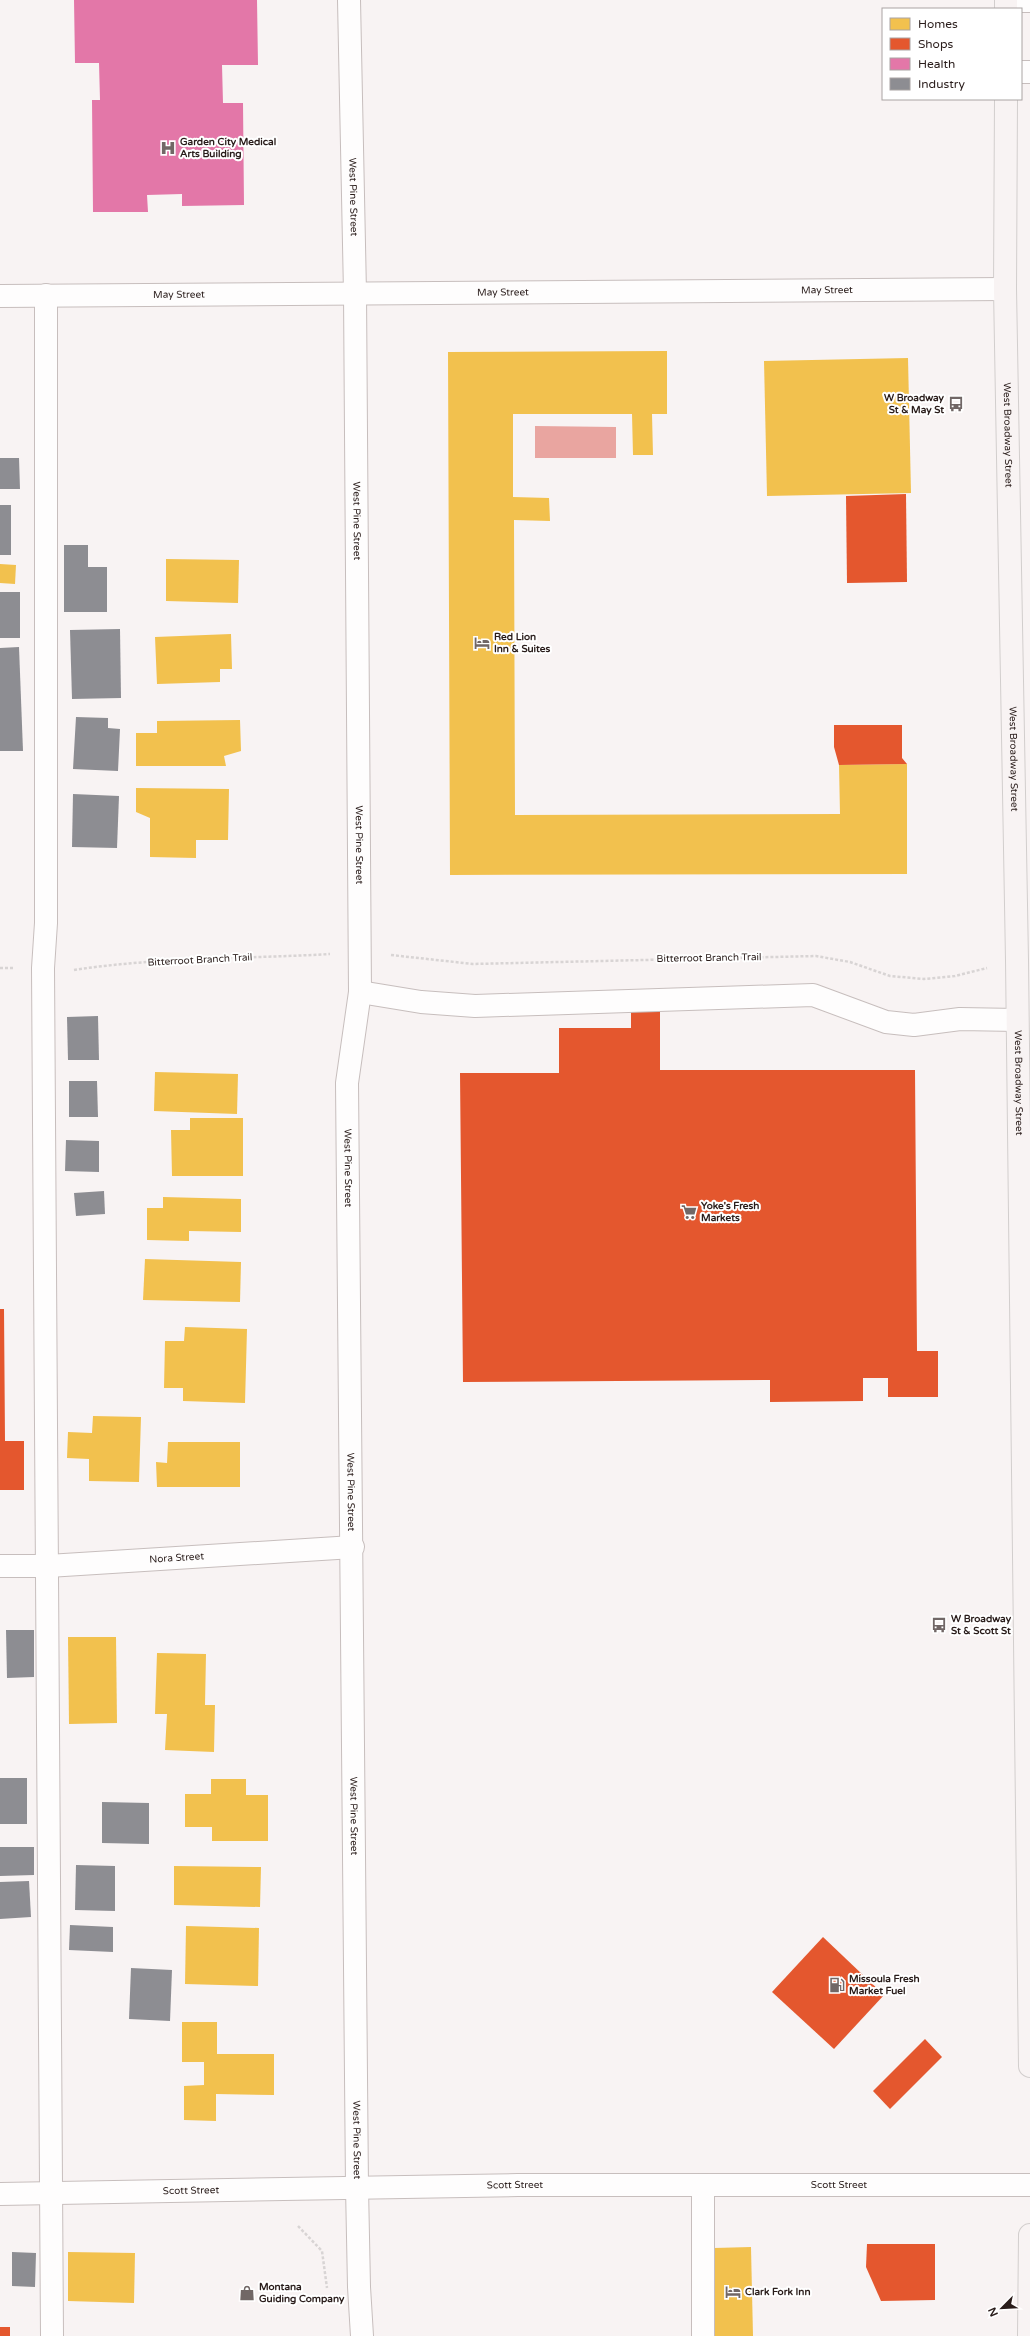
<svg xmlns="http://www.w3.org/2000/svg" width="1030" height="2336" font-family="'Varela Round',sans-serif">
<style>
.water{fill:#e9a5a0}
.homes{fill:#f2c14e}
.shops{fill:#e4572e}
.health{fill:#e377a8}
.industry{fill:#8d8d92}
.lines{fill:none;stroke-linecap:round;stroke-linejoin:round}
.minor-casing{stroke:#c7bebd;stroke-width:24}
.major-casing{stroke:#d2cecd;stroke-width:24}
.path{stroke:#d8d4d4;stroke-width:2.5;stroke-dasharray:3 2;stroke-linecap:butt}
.minor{stroke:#fefdfd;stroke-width:22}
.major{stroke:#f8f3f3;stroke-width:22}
.labels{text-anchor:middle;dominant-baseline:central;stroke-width:4;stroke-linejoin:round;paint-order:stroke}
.poi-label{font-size:10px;font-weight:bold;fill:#291c1a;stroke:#fff;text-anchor:start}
.street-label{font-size:10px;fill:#291c1a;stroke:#fff}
</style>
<rect width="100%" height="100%" fill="#f8f3f3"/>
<!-- water -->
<path class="water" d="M535 426 616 427V458H535Z"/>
<!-- homes -->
<g class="homes">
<path d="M667 351V414H652L653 455H633L632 414H513V497L549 498 550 521 514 520 515 815 840 814 839 765 907 764V874L450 875 448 352Z"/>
<path d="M908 358 911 493 767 496 764 361Z"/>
<path d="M166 559 239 560 238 603 166 601Z"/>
<path d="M0 564 16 565 15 584 0 583Z"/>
<path d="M231 634 232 669H220V682L157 684 155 637Z"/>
<path d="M240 720 241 751 224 756 226 766H136V733H157V721Z"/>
<path d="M136 788 229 789 228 840H196V858L150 857V818L136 812Z"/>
<path d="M155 1072 238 1074 237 1114 154 1111Z"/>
<path d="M190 1118H243V1176H172L171 1130H190Z"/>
<path d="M163 1197 241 1199V1232L189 1231V1241L147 1240V1208H163Z"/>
<path d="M145 1259 241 1262 240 1302 143 1300Z"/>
<path d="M185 1327 247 1329 245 1403 183 1401V1388H164L165 1341H184Z"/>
<path d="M93 1416 141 1417 139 1482 89 1481V1459L67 1458 68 1432 92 1433Z"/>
<path d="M168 1442H240V1487H157L156 1462 167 1463Z"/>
<path d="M68 1637H116L117 1723 69 1724Z"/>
<path d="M157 1653 206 1654 205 1705H215L214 1752 165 1750 167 1714H155Z"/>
<path d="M211 1779H246V1795H268V1841H212V1827H185V1794H211Z"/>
<path d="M174 1866 261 1867 260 1907 174 1905Z"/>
<path d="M186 1926 259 1928 258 1986 185 1984Z"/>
<path d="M182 2022H217V2054H274V2095L216 2094V2121L184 2120V2086L204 2085V2062H182Z"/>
<path d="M751 2247 753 2336H715L714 2248Z"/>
<path d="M68 2252 135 2253 134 2303 68 2301Z"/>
</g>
<!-- shops -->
<g class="shops">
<path d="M906 494 907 582 847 583 846 496Z"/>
<path d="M834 725H902V758L907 764 839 765 834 747Z"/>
<path d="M660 1004V1070H915L917 1351H938V1397H888V1378H863V1401L770 1402V1380L463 1382 460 1073H559V1028H631V1005Z"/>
<path d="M0 1309H4L5 1441H24V1490H0Z"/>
<path d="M823 1937 884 1995 834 2049 772 1992Z"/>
<path d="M925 2039 942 2057 890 2109 873 2091Z"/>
<path d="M867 2244H935V2300L881 2301 866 2267Z"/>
<rect x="0" y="2327" width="10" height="9"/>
</g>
<!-- health -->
<path class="health" d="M74 0H257L258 65H222L223 103H243L244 205 182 206V194L147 195 148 212H93L92 100H100L99 63H75Z"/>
<!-- industry -->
<g class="industry">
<path d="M0 458H19L20 489H0Z"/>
<rect x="0" y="505" width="11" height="50"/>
<path d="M64 545H88V567H107V612H64Z"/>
<rect x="0" y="592" width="20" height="46"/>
<path d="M120 629 121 698 72 699 70 630Z"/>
<path d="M19 647 23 751H0V648Z"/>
<path d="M76 717 108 718V728L120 729 118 771 73 769Z"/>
<path d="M73 794 119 796 117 848 72 847Z"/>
<path d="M98 1016 99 1060H68L67 1017Z"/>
<path d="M69 1081H97L98 1117H69Z"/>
<path d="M66 1140 99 1141V1172L65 1171Z"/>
<path d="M104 1191 105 1214 76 1216 74 1193Z"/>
<path d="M6 1630H34V1677L7 1678Z"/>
<rect x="0" y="1778" width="27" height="46"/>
<path d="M102 1802 149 1803V1844L102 1843Z"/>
<path d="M0 1847H34V1875L0 1876Z"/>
<path d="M76 1865 115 1866V1911L75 1910Z"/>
<path d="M29 1881 31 1917 0 1919V1882Z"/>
<path d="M70 1925 113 1927V1952L69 1950Z"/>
<path d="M131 1968 172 1970 170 2021 129 2019Z"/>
<path d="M12 2252 36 2253 35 2287 12 2286Z"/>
</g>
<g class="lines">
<defs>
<g id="minor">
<path id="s1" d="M349 0 355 293 360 992 347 1083 357 2187 359 2287 362 2336"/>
<path d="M1006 1H1030"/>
<path d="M1021 72H1030"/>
<path d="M46 295V923L43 968 52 2336"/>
<path id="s2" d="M0 296 1005 289"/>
<path d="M360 992 421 1002 475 1006 813 995 886 1022 914 1025 960 1019 1017 1020"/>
<path id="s3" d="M0 1566H48L353 1547"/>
<path id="s4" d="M0 2194 518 2185H1030"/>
<path d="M703 2336V2185"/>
</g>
<g id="major">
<path d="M1006 9V0"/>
<path id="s5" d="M1006 99 1005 289 1017 960 1030 2066"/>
<path d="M1029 2336 1030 2235"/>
</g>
</defs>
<!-- minor casing -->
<use href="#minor" class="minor-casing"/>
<!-- major casing -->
<use href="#major" class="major-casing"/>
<!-- path -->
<g class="path">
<path d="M391 955 473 964 816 956 850 962 890 976 924 979 955 976 987 968"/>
<path d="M0 968H13"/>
<path d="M74 970C158 957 245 959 330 954"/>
<path d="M298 2226 322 2251 327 2288"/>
</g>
<!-- minor -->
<use href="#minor" class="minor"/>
<!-- major -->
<use href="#major" class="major"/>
</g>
<!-- icons -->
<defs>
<symbol id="hospital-bare" viewBox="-9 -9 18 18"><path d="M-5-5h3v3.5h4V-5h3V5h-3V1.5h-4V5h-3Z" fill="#716766" stroke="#fff" stroke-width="2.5" paint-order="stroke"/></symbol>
<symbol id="bus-bare" viewBox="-9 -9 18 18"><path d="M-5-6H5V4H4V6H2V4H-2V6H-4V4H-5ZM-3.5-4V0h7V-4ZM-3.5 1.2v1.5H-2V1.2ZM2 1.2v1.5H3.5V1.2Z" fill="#716766" stroke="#fff" stroke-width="2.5" paint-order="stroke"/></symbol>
<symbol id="hotel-bare" viewBox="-9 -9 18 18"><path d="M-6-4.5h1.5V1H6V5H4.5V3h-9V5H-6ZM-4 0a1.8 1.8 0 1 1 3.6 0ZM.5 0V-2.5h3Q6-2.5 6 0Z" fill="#716766" stroke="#fff" stroke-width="2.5" paint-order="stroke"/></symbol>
<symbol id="supermarket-bare" viewBox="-9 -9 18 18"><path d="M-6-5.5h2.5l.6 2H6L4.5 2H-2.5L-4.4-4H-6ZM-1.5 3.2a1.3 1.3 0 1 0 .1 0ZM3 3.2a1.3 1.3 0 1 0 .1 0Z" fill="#716766" stroke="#fff" stroke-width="2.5" paint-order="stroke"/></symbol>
<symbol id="fuel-bare" viewBox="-9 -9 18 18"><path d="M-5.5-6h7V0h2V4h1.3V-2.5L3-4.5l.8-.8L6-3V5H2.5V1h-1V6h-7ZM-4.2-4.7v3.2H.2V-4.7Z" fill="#716766" stroke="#fff" stroke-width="2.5" paint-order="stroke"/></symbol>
<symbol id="shop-bare" viewBox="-9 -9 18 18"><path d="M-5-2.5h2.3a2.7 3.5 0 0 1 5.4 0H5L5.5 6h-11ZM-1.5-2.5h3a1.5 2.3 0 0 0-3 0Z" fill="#716766" stroke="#fff" stroke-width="2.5" paint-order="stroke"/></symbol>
</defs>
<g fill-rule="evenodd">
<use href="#hospital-bare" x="157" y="137" width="22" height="22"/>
<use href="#bus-bare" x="945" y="393" width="22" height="22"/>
<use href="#hotel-bare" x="471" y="632" width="22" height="22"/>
<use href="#supermarket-bare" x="678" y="1201" width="22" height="22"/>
<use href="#bus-bare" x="928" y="1614" width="22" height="22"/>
<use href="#fuel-bare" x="826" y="1974" width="22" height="22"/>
<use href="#hotel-bare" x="722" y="2281" width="22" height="22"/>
<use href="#shop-bare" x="236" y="2282" width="22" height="22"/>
</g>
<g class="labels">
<!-- poi labels -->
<g class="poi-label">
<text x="180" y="142">Garden City Medical<tspan x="180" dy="12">Arts Building</tspan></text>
<text x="944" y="398" text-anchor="end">W Broadway<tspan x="944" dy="12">St &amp; May St</tspan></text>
<text x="494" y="637">Red Lion<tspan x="494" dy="12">Inn &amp; Suites</tspan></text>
<text x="701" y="1206">Yoke's Fresh<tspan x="701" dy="12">Markets</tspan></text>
<text x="951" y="1619">W Broadway<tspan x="951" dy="12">St &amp; Scott St</tspan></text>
<text x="849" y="1979">Missoula Fresh<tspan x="849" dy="12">Market Fuel</tspan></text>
<text x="259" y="2287">Montana<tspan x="259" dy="12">Guiding Company</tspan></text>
<text x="745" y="2292">Clark Fork Inn</text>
</g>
<!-- street labels -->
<g class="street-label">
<text stroke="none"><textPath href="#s1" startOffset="197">West Pine Street</textPath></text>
<text stroke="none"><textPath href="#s2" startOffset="827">May Street</textPath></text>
<text stroke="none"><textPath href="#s2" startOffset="503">May Street</textPath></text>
<text stroke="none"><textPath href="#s2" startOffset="179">May Street</textPath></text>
<text stroke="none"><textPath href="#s5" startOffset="336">West Broadway Street</textPath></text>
<text stroke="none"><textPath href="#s1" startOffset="521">West Pine Street</textPath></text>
<text stroke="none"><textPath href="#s5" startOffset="660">West Broadway Street</textPath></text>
<text stroke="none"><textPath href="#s1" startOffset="845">West Pine Street</textPath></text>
<text transform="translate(709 958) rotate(-1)">Bitterroot Branch Trail</text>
<text transform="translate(200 960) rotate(-3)">Bitterroot Branch Trail</text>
<text stroke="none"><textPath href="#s5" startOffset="984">West Broadway Street</textPath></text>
<text stroke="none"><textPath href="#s1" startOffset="1169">West Pine Street</textPath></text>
<text stroke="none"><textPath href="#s1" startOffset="1493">West Pine Street</textPath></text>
<text stroke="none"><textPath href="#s3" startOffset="177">Nora Street</textPath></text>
<text stroke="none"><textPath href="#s1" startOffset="1817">West Pine Street</textPath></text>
<text stroke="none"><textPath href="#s1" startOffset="2141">West Pine Street</textPath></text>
<text stroke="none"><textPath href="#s4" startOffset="515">Scott Street</textPath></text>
<text stroke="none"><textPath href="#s4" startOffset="839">Scott Street</textPath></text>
<text stroke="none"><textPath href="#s4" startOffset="191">Scott Street</textPath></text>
</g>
</g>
<!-- legend -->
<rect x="882" y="8" width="140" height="92" fill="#ffffff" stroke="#a9a4a3"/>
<rect x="890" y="18" width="20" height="12" fill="#f2c14e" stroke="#a9a4a3"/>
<text x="918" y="28" font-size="12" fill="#291c1a">Homes</text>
<rect x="890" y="38" width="20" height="12" fill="#e4572e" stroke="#a9a4a3"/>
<text x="918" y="48" font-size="12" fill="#291c1a">Shops</text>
<rect x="890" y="58" width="20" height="12" fill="#e377a8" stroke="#a9a4a3"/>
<text x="918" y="68" font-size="12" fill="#291c1a">Health</text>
<rect x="890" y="78" width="20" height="12" fill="#8d8d92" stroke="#a9a4a3"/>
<text x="918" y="88" font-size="12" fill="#291c1a">Industry</text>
<!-- north arrow -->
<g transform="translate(1002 2308) rotate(246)" stroke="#ffffff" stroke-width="3" paint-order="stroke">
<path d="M0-3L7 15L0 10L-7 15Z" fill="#291c1a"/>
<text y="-6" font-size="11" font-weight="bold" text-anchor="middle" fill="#291c1a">N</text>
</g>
</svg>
